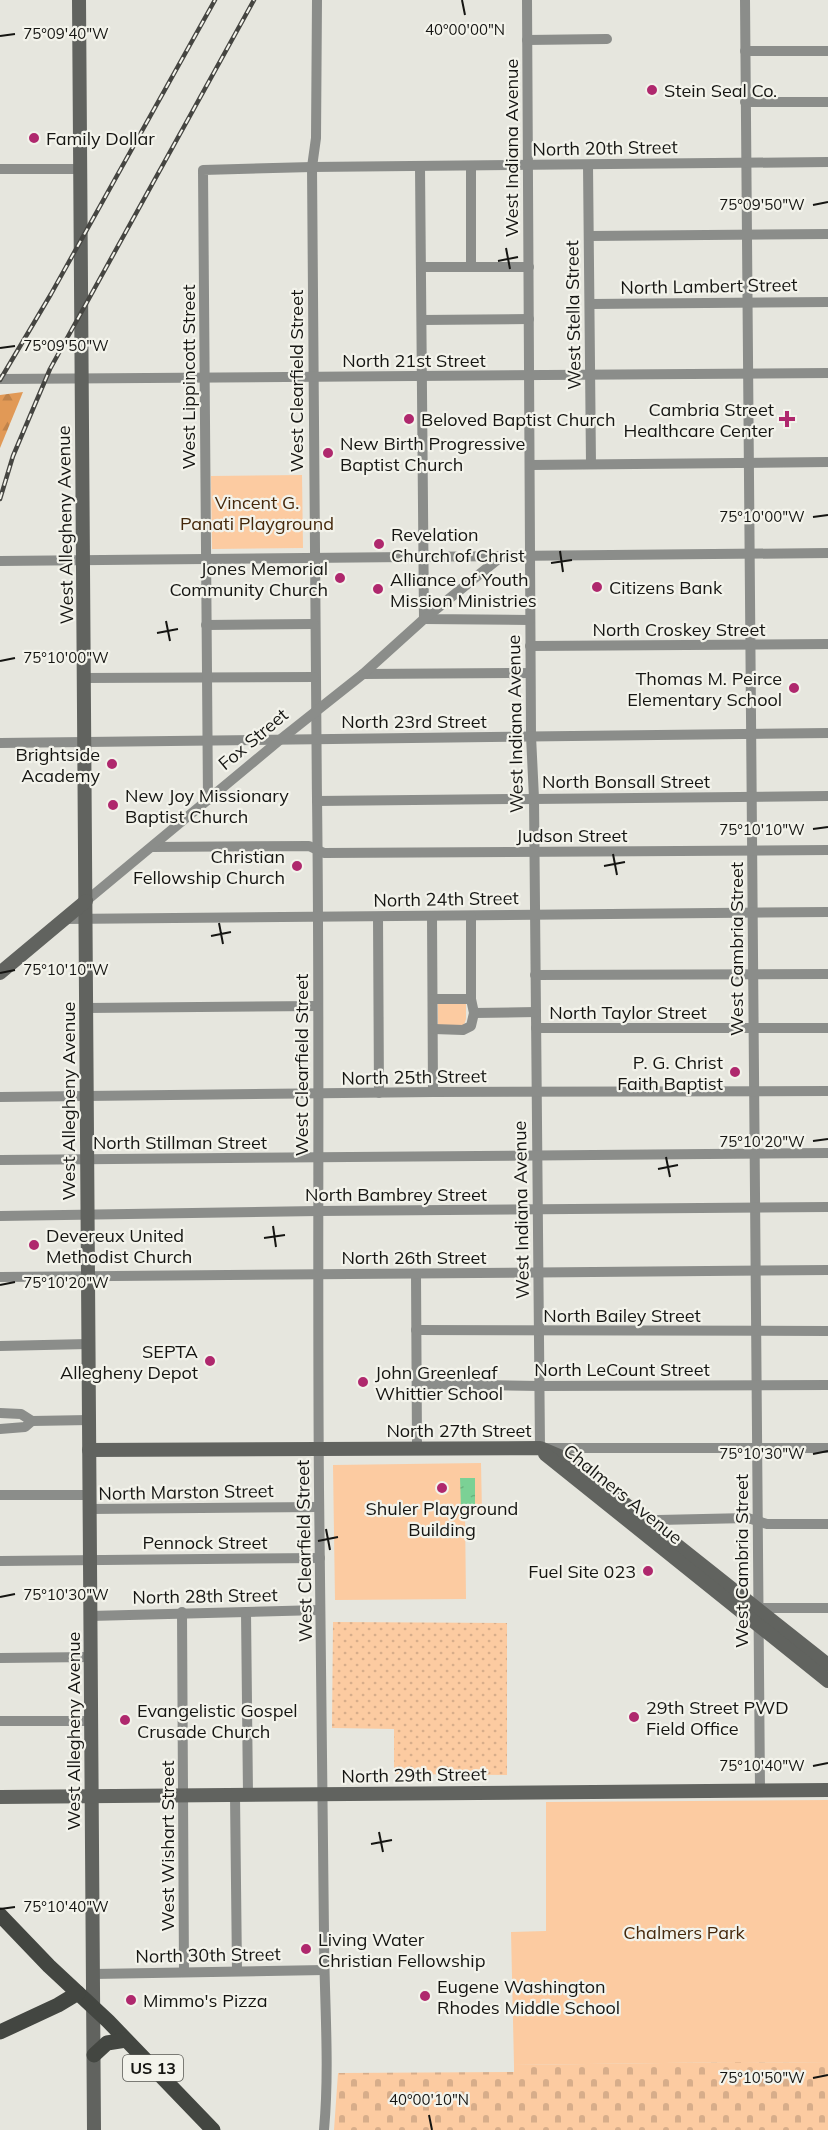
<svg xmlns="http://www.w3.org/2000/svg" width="828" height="2130" font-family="Mulish,sans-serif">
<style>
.grass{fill:url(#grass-dots)}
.forest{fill:url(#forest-firs)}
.cemetery{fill:url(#cemetery-stones)}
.park{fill:#fccba1}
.water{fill:url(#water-ripples)}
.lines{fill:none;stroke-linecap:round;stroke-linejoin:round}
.street{stroke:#8b8d8a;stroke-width:10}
.secondary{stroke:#61635f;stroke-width:14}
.primary{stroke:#434641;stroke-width:15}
.rail-casing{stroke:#454541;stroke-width:4.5}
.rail{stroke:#f3f3eb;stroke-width:2;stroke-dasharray:7;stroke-linecap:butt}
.ticks{fill:none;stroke:#151512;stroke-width:2}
.poi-dot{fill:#af286d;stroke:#f3f3eb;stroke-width:2}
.labels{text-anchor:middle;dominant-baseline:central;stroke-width:4.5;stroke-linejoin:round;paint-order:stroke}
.shield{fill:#f3f3eb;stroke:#585853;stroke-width:1.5}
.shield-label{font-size:16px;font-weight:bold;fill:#151512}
.poi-label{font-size:18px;fill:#151512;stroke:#f3f3eb;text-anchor:start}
.street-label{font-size:18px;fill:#151512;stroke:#f3f3eb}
.park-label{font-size:18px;fill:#44270a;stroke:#f3f3eb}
.ticks-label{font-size:15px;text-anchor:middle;fill:#151512;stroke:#f3f3eb;stroke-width:4.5;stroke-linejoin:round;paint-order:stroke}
</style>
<defs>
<pattern id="grass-dots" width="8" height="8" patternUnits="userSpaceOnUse" patternTransform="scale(1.5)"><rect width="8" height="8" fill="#fccba1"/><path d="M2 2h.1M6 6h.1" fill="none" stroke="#d7ad8a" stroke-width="1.8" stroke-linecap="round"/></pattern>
<pattern id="forest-firs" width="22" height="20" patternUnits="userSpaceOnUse" patternTransform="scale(1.5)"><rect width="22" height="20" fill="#e19956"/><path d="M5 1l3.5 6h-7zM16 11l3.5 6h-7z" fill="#c0834a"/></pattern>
<pattern id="cemetery-stones" width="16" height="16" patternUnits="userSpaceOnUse" patternTransform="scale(1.5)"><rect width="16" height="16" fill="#fccba1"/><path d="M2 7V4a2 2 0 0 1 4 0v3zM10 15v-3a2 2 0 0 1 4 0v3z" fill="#d7ad8a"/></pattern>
<pattern id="water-ripples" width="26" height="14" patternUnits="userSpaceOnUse" patternTransform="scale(1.5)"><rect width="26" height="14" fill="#7bd195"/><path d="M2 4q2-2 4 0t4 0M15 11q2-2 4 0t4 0" fill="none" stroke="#69b37f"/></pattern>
</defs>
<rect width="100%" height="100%" fill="#e6e6de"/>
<!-- grass -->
<path class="grass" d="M333 1622 507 1623V1775L394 1774V1729L332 1728Z"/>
<!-- forest -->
<path class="forest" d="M23 392 0 448V395Z"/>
<!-- cemetery -->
<path class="cemetery" d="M738 2062 828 2063V2130H334L338 2073 514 2072V2065Z"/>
<!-- park -->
<g class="park">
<path d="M302 475 303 548 212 549 211 476Z"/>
<path d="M438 1003H466V1019L464 1025 438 1026Z"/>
<path d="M481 1463 482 1513H465L466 1599 335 1600 333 1465Z"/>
<path d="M828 1800V2063L738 2062 514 2065 511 1932 546 1931V1802Z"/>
</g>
<!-- water -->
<path class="water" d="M460 1478H475V1509H461Z"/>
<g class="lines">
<!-- street -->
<g class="street">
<path d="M317 0 316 138 312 167C312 378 314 588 317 798 320 1029 317 1259 319 1489 321 1637 323 1785 324 1933 324 1999 330 2064 324 2130"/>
<path d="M527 0 531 736 534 798 540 1448H828"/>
<path d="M745 0 760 1790"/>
<path d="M527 40 607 39"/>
<path d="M745 51H828"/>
<path d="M745 102H828"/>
<path d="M588 165 591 464"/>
<path d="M471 166V267"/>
<path d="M420 167 424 619 530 620"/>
<path d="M0 169H80"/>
<path d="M589 236 828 234"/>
<path d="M421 267H529"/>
<path d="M590 304 828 302"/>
<path d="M422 320 529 319"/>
<path d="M0 379 828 373"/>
<path d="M531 465 828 462"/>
<path d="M0 561 828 553"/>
<path d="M206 625 314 624"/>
<path d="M530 646 828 644"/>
<path d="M363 674 530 673"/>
<path d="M84 678 314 677"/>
<path d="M0 743 828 733"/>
<path d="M208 800 203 170 312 167 828 162"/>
<path d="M317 801 828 796"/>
<path d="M152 847 309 846 324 853 828 850"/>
<path d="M86 901 281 739 363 674 424 619 502 556"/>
<path d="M432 916 433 1092"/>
<path d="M378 917 379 1093"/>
<path d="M65 919 828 912"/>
<path d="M535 975 828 974"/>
<path d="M434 999H471"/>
<path d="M86 1008 317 1006"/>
<path d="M474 1013 536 1012"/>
<path d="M536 1028H828"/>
<path d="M434 1029 463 1030 471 1026 474 1013 471 999V916"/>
<path d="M0 1097 433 1092 828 1091"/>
<path d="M0 1160 828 1153"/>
<path d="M0 1216 318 1211 828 1207"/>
<path d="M416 1274 417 1447"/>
<path d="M0 1277 828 1270"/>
<path d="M416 1330 828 1331"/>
<path d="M0 1346 88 1344"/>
<path d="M417 1384 539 1386 828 1385"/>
<path d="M0 1413 21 1414 32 1421 89 1420"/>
<path d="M0 1429 25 1427 32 1421"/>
<path d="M0 1495H90"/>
<path d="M90 1509 319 1507"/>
<path d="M646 1528 650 1524 658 1520 748 1518 767 1524H828"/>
<path d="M0 1561 320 1558"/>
<path d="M757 1608H828"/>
<path d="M182 1612 184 1972"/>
<path d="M246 1612 248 1795"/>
<path d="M90 1616 320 1610"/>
<path d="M0 1658 91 1657"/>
<path d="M0 1721H91"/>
<path d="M235 1795 237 1971"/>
<path d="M93 1974 324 1970"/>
</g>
<!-- secondary -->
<g class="secondary">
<path d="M79 0 94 2130"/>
<path d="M0 973 86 901"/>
<path d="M89 1450 540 1448 571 1461 828 1665"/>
<path d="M545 1454 828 1681"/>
<path d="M0 1797 828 1790"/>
</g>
<!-- primary -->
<g class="primary">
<path d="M0 1915 49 1966 108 2021 213 2130"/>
<path d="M0 2032 58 2005 78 1993"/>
<path d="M94 2055 107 2043 126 2040"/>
</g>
<defs>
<g id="rail">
<path d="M0 380 51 294 215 0"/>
<path d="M0 499 13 456 50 369 254 0"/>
</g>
</defs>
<!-- rail casing -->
<use href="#rail" class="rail-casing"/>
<!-- rail -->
<use href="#rail" class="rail"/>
</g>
<!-- ticks -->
<path class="ticks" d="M462 0 465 15M0 36 15 34M813 205 828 202M506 248 510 269M498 261 518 257M0 348 15 346M813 517 828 515M560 551 563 572M551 563 572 560M166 621 170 641M157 633 178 629M0 661 15 658M813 829 828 827M613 854 617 875M604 866 625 862M219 923 223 944M211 936 231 932M0 973 15 970M813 1141 828 1139M666 1157 670 1177M658 1169 678 1165M273 1226 276 1247M264 1238 285 1235M0 1285 15 1282M813 1454 828 1451M326 1529 330 1550M318 1541 338 1537M0 1597 15 1594M813 1766 828 1763M379 1832 383 1852M371 1844 392 1840M0 1909 15 1907M813 2078 828 2075M429 2115 432 2130"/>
<!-- markers -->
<g class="poi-dot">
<circle cx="652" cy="90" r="6"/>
<circle cx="34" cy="138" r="6"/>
<circle cx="409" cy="419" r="6"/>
<path d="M784 410h6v6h6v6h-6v6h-6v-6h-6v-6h6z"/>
<circle cx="328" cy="453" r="6"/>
<circle cx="379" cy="544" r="6"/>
<circle cx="340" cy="578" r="6"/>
<circle cx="597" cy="587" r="6"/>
<circle cx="378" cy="589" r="6"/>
<circle cx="794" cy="688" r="6"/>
<circle cx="112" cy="764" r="6"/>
<circle cx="113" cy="805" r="6"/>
<circle cx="297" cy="866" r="6"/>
<circle cx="735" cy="1072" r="6"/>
<circle cx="34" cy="1245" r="6"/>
<circle cx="210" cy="1361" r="6"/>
<circle cx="363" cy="1382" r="6"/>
<circle cx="442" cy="1488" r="6"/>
<circle cx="648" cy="1571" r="6"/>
<circle cx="634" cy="1717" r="6"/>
<circle cx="125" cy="1720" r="6"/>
<circle cx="306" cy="1949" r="6"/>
<circle cx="425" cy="1996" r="6"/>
<circle cx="131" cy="2000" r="6"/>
</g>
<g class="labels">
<!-- shield labels -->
<rect class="shield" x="123" y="2055" width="60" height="26" rx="4.5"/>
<g class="shield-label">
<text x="153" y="2068">US 13</text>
</g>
<!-- poi labels -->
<g class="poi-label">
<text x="664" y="90">Stein Seal Co.</text>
<text x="46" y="138">Family Dollar</text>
<text x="774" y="409" text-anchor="end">Cambria Street<tspan x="774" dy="21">Healthcare Center</tspan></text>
<text x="421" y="419">Beloved Baptist Church</text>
<text x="340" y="443">New Birth Progressive<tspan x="340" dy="21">Baptist Church</tspan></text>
<text x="391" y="534">Revelation<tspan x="391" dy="21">Church of Christ</tspan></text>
<text x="328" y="568" text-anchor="end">Jones Memorial<tspan x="328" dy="21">Community Church</tspan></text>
<text x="390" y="579">Alliance of Youth<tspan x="390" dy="21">Mission Ministries</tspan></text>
<text x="609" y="587">Citizens Bank</text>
<text x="782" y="678" text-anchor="end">Thomas M. Peirce<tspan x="782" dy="21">Elementary School</tspan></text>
<text x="100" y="754" text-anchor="end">Brightside<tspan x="100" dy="21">Academy</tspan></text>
<text x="125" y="795">New Joy Missionary<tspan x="125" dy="21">Baptist Church</tspan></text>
<text x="285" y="856" text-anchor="end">Christian<tspan x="285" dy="21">Fellowship Church</tspan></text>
<text x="723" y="1062" text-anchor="end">P. G. Christ<tspan x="723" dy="21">Faith Baptist</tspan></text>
<text x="46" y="1235">Devereux United<tspan x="46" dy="21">Methodist Church</tspan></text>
<text x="198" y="1351" text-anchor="end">SEPTA<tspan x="198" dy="21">Allegheny Depot</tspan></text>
<text x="375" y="1372">John Greenleaf<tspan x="375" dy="21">Whittier School</tspan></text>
<text x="442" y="1508" text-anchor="middle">Shuler Playground<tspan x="442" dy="21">Building</tspan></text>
<text x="636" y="1571" text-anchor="end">Fuel Site 023</text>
<text x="646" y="1707">29th Street PWD<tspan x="646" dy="21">Field Office</tspan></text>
<text x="137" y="1710">Evangelistic Gospel<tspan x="137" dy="21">Crusade Church</tspan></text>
<text x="318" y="1939">Living Water<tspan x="318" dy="21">Christian Fellowship</tspan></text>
<text x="437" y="1986">Eugene Washington<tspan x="437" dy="21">Rhodes Middle School</tspan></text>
<text x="143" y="2000">Mimmo's Pizza</text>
</g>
<!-- street labels -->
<g class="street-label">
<text transform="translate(511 148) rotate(-90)">West Indiana Avenue</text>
<text transform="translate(605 148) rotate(-1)">North 20th Street</text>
<text transform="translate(709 286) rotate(-1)">North Lambert Street</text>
<text transform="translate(573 315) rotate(-91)">West Stella Street</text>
<text x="414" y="360">North 21st Street</text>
<text transform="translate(188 377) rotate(-90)">West Lippincott Street</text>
<text transform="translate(296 381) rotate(-90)">West Clearfield Street</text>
<text transform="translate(65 525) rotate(-91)">West Allegheny Avenue</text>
<text x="679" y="629">North Croskey Street</text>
<text x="414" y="721">North 23rd Street</text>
<text transform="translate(515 724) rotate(-91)">West Indiana Avenue</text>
<text transform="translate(253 739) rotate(-40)">Fox Street</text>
<text x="626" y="781">North Bonsall Street</text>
<text x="572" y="835">Judson Street</text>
<text transform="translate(446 899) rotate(-1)">North 24th Street</text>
<text transform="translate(736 949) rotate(-90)">West Cambria Street</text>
<text x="628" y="1012">North Taylor Street</text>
<text transform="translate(301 1065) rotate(-90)">West Clearfield Street</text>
<text transform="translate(414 1077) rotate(-1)">North 25th Street</text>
<text transform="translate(68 1101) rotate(-90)">West Allegheny Avenue</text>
<text x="180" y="1142">North Stillman Street</text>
<text x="396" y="1194">North Bambrey Street</text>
<text transform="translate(521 1210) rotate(-91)">West Indiana Avenue</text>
<text x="414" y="1257">North 26th Street</text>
<text x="622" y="1315">North Bailey Street</text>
<text x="622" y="1369">North LeCount Street</text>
<text x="459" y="1430">North 27th Street</text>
<text transform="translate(186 1492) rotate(-1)">North Marston Street</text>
<text transform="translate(623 1494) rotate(39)">Chalmers Avenue</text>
<text x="205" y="1542">Pennock Street</text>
<text transform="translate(304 1551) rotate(-91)">West Clearfield Street</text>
<text transform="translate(741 1561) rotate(-90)">West Cambria Street</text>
<text transform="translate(205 1596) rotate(-1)">North 28th Street</text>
<text transform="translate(73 1731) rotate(-90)">West Allegheny Avenue</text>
<text transform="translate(414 1775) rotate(-1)">North 29th Street</text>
<text transform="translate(167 1846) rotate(-90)">West Wishart Street</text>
<text transform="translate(208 1955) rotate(-1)">North 30th Street</text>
</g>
<!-- park labels -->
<g class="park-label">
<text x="257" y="502">Vincent G.<tspan x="257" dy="21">Panati Playground</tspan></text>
<text x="684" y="1932">Chalmers Park</text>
</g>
</g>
<g class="ticks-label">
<text x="465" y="35">40°00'00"N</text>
<text x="66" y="39">75°09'40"W</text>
<text x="762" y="210">75°09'50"W</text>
<text x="66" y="351">75°09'50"W</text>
<text x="762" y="522">75°10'00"W</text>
<text x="66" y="663">75°10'00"W</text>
<text x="762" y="835">75°10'10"W</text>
<text x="66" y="975">75°10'10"W</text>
<text x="762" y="1147">75°10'20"W</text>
<text x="66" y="1288">75°10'20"W</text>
<text x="762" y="1459">75°10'30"W</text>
<text x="66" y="1600">75°10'30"W</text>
<text x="762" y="1771">75°10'40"W</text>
<text x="66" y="1912">75°10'40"W</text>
<text x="762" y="2083">75°10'50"W</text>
<text x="429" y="2105">40°00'10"N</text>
</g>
</svg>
